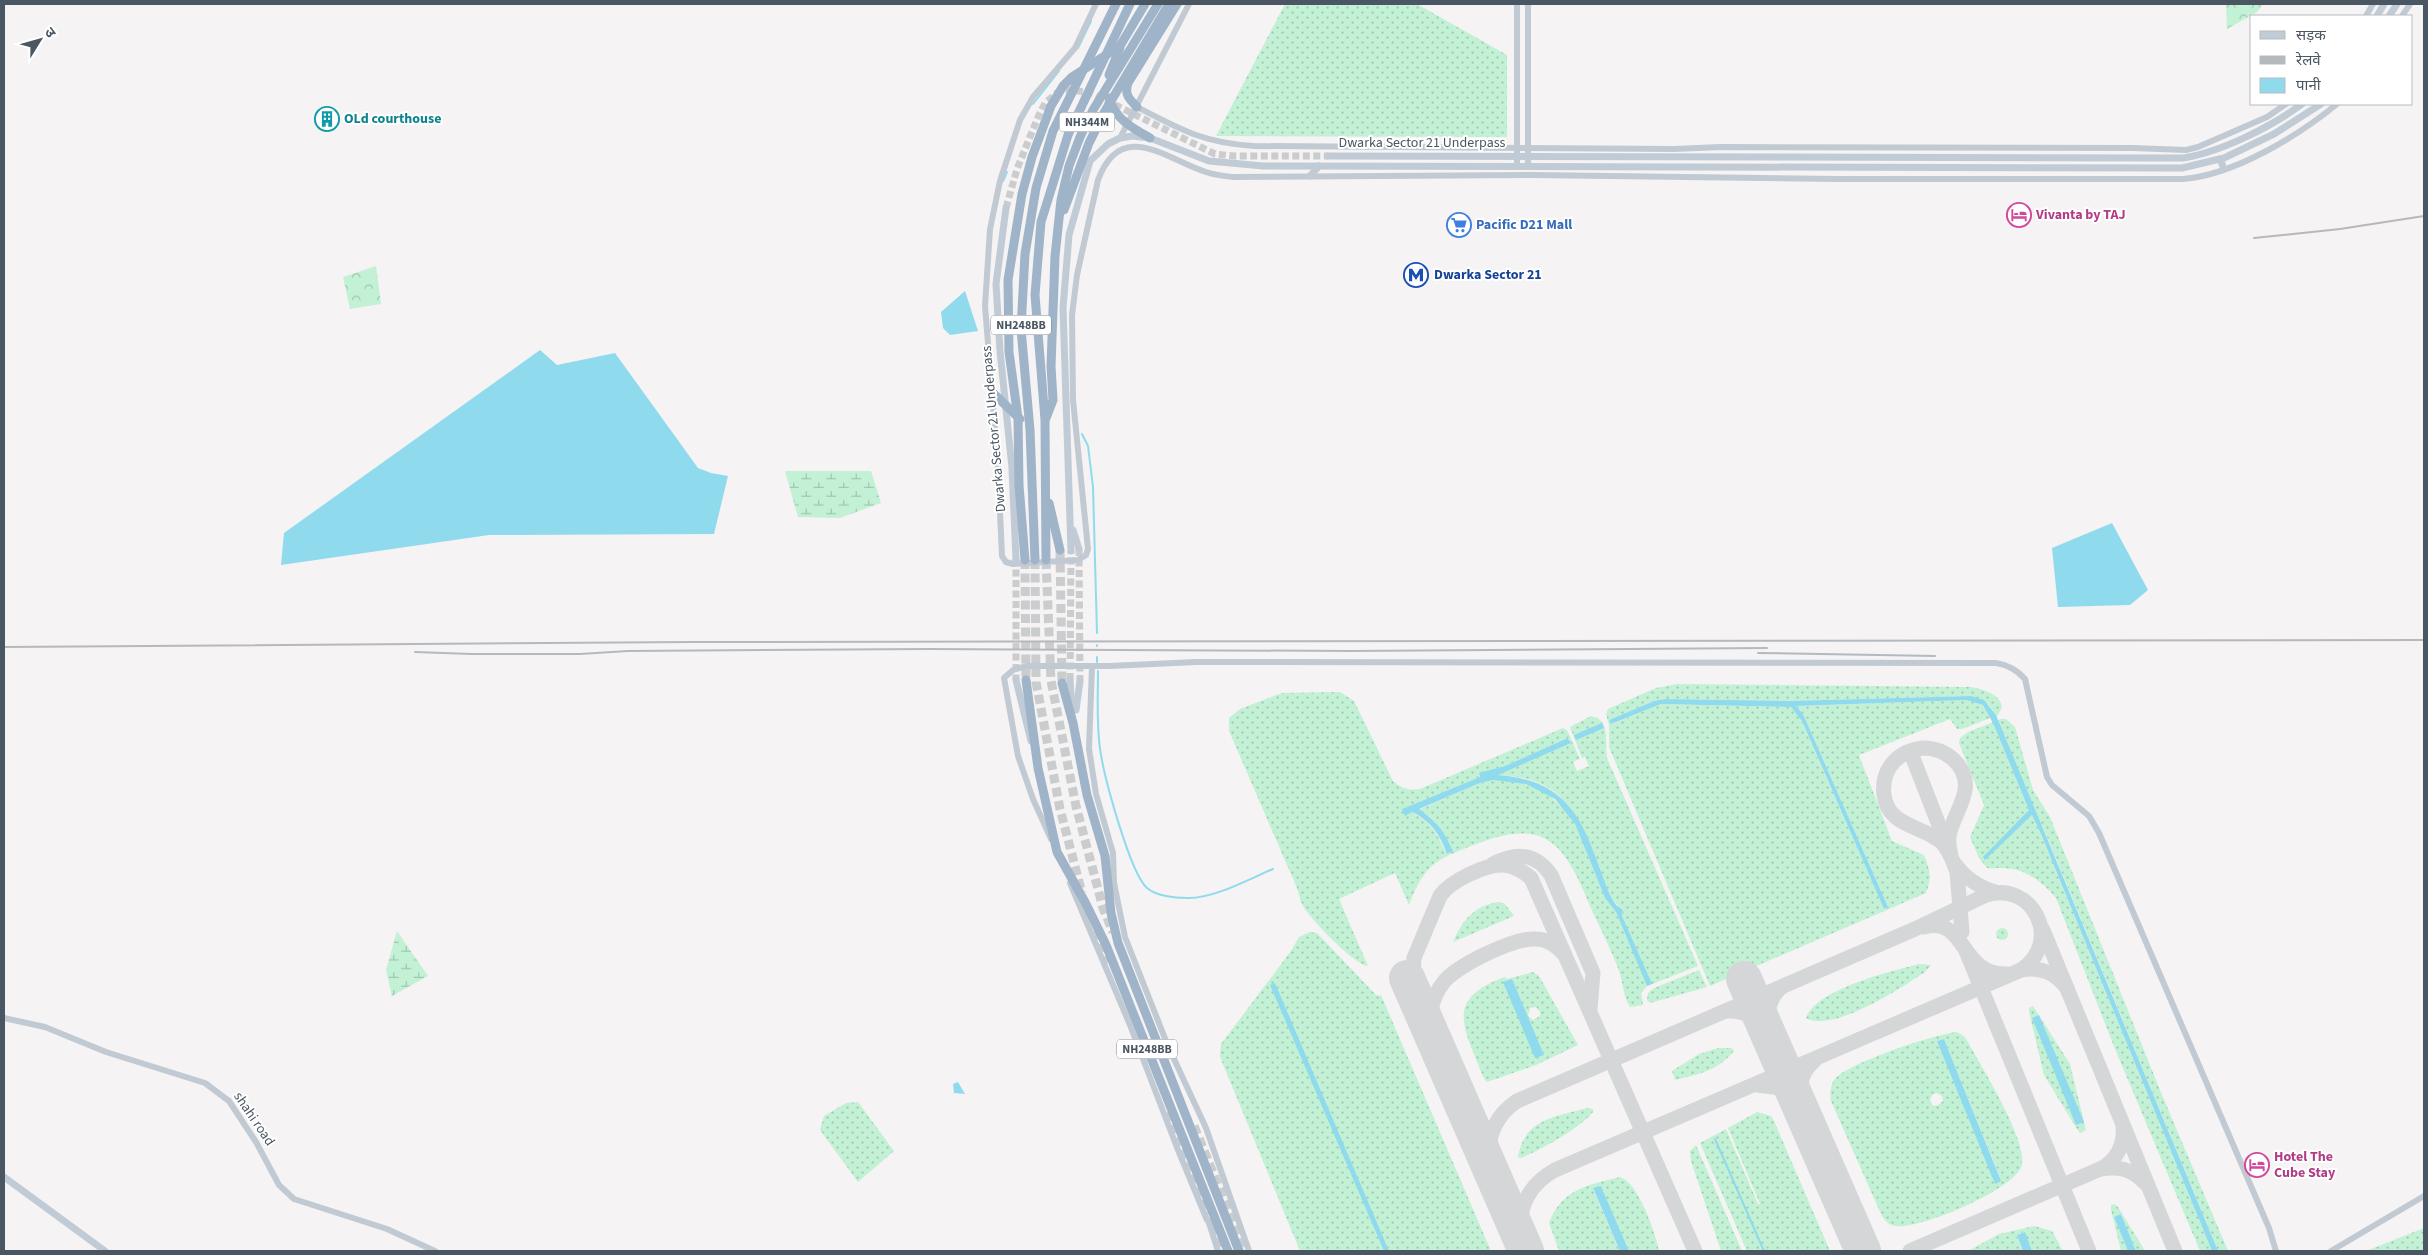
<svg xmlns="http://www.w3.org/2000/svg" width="2428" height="1255" font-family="'Source Sans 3','Noto Sans Devanagari',sans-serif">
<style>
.grass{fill:url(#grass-dots);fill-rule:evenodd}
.wetland{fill:url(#wetland-marsh)}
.park{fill:url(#park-crowns)}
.water{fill:#90daee}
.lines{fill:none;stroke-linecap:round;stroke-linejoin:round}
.stream{stroke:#90daee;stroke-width:2}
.taxiway{stroke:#d5d6d8;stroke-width:15}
.runway{stroke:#d5d6d8;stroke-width:36}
.secondary-tunnel{stroke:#caccce;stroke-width:7;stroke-dasharray:7 3.5;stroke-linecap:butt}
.trunk-tunnel{stroke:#caccce;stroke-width:9;stroke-dasharray:9 4.5;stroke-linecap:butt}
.tertiary{stroke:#c1cad2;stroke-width:6}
.secondary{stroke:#c1cbd6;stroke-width:7}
.trunk{stroke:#9fb4c9;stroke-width:9}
.rail{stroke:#b5b8bd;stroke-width:2}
.labels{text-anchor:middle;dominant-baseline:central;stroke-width:4;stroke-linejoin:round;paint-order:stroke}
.shield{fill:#fff;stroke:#808990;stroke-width:1}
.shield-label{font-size:12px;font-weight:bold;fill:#4a5661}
.culture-label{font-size:14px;font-weight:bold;fill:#0d838f;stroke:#fff;text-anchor:start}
.street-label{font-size:14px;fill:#4a5661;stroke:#fff}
.hotel-label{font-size:14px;font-weight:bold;fill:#b23c85;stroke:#fff;text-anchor:start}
.shop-label{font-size:14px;font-weight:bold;fill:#366cbe;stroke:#fff;text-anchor:start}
.transit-label{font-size:14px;font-weight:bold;fill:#164399;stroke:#fff;text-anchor:start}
</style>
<defs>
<pattern id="grass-dots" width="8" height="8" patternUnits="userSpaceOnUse" patternTransform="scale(1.25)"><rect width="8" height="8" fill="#c3f1d5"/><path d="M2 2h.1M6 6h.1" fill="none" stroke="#a0c6b0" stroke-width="1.8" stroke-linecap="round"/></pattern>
<pattern id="wetland-marsh" width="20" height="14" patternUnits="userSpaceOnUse" patternTransform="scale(1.25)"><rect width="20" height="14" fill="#c3f1d5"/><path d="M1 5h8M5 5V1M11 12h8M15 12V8" fill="none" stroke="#a0c6b0"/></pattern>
<pattern id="park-crowns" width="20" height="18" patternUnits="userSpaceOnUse" patternTransform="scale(1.25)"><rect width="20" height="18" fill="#c3f1d5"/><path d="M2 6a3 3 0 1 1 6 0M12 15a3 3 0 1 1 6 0" fill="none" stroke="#a0c6b0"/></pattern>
</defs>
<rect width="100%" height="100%" fill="#f5f3f3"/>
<!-- grass -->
<g class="grass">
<path d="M1285 4H1417L1507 55V137L1216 136Z"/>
<path d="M1677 684 1971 687C1983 689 2000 694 2002 707L1998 715 1962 729H1957L1950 719 1859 755 1892 841 1924 855C1930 869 1932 878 1926 893L1710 986 1609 747V725L1606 714 1608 709 1656 688ZM1971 696 1988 704 1994 712 1991 717 1983 705 1966 700 1796 706 1803 714 1888 907 1884 909 1800 717 1791 707 1661 704 1612 724 1609 720 1654 701 1665 699 1788 701Z"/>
<path d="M1340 692 1354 701 1393 781C1402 788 1408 791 1420 789L1563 728 1567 730 1580 759 1573 762 1577 771 1589 766 1585 757 1582 758 1570 727 1591 716C1612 720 1604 742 1607 758L1698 966 1647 986 1641 993 1643 1005 1630 1007C1623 996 1623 982 1619 971 1611 949 1600 928 1591 908 1566 849 1550 816 1479 843 1438 859 1425 862 1409 905L1395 873 1339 899 1368 966C1356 966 1310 919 1303 906 1300 901 1299 894 1297 888L1229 731V718L1240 709 1282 693ZM1569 738 1570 743 1497 775C1568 777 1579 818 1602 875 1607 888 1611 902 1623 910L1622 916 1647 985 1616 912 1605 898 1575 824 1566 811 1548 794 1518 781 1493 780 1480 783 1418 810C1437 819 1444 832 1453 851L1447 854C1435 830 1430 818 1402 809L1480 777 1479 774 1505 766Z"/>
<path d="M2001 719H2006L2015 727 2033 790 2050 817 2160 1090 2228 1251H2218L2045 832 1993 723 2029 810 1985 859 2032 815 2041 834 2212 1251H2200L2115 1049 2056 898C2041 880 2023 867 1999 868 1995 868 1992 869 1987 868L1979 858 1970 837 1984 805 1959 743 1960 738 1968 732Z"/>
<path d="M1499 902 1505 904 1514 916 1453 942C1462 920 1475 905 1499 902Z"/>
<circle cx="2002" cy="934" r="6"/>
<path d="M1310 932 1317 933 1377 996 1381 995 1491 1251H1300L1220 1057 1221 1044 1291 951 1299 937Z"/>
<path d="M1920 964 1931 965 1925 972C1904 986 1832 1034 1806 1018 1814 990 1894 970 1920 964Z"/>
<path d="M1699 970 1707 987 1650 1003 1647 1000 1648 993 1654 988Z"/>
<path d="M1533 972 1539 976 1578 1045 1536 1065 1487 1082C1481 1075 1478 1063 1474 1054 1456 1012 1459 995 1504 977L1507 979ZM1536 1007 1540 1012V1016L1533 1020 1528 1016 1530 1008Z"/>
<path d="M2033 1006 2070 1064 2086 1130 2080 1133 2077 1129 2044 1075 2029 1012V1008Z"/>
<path d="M1957 1032 1965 1037C1978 1061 2028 1140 2022 1165 2016 1189 1919 1230 1896 1226 1887 1225 1884 1219 1880 1212L1831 1101C1830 1093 1830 1085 1835 1079 1848 1063 1935 1034 1957 1032ZM1944 1039 2001 1180 1937 1041ZM1937 1093 1942 1096 1943 1101 1937 1106 1932 1105 1930 1099 1933 1094Z"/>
<path d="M1718 1048H1732L1734 1051C1717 1071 1699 1074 1675 1080L1672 1071 1699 1054Z"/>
<path d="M858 1102 894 1151 858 1182 820 1130 824 1116 846 1103Z"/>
<path d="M1587 1108 1593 1109V1112C1579 1129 1542 1149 1521 1158L1518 1157C1524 1119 1555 1117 1587 1108Z"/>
<path d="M1757 1112 1771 1116 1774 1121 1830 1251H1747L1700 1143 1726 1129 1758 1204H1760L1728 1128Z"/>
<path d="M1696 1145 1742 1251H1721L1691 1161 1690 1151Z"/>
<path d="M1620 1177C1638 1182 1656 1234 1659 1251H1629L1601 1186 1593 1189 1620 1251H1559L1549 1223C1562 1189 1588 1185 1620 1177Z"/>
<path d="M2115 1204 2118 1207 2145 1251H2136L2121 1214 2114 1217 2128 1251H2121L2111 1210V1205Z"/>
<path d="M2034 1226 2052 1231 2063 1251H2032L2024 1232 2017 1235 2023 1251H1968L1999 1234Z"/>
<path d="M2424 1228V1251H2366Z"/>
</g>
<!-- wetland -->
<g class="wetland">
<path d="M785 471H871L881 503 840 518 798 517Z"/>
<path d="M397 931 428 976 392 996 386 970Z"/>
</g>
<!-- park -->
<g class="park">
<path d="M2226 4H2263L2257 12 2227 29Z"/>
<path d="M376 266 381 304 350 309 343 277Z"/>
</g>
<!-- water -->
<g class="water">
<path d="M965 291 978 331 950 335 943 328 941 312Z"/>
<path d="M540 350 557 365 615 353 698 468 711 473 728 476 714 534 489 535 281 565 284 533Z"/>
<path d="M2112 523 2148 590 2130 605 2058 607 2052 548Z"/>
<path d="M1971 696 1984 700 1996 715 2218 1251H2212L2041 834 2032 815 1985 860 1983 857 2029 810 1993 723 1983 705 1966 700 1796 706 1803 714 1888 907 1884 909 1802 721 1791 707 1661 704 1611 724 1609 720 1654 701 1665 699 1788 701Z"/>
<path d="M1602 723 1604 728 1576 740 1574 735Z"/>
<path d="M1568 738 1571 743 1498 775C1578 781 1585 832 1610 895L1616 905 1623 910 1622 916 1652 984 1647 986 1616 912 1605 898 1575 824 1555 799 1526 784 1493 780 1480 783 1419 809C1438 823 1443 829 1453 851L1447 854C1440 835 1431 821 1412 812L1405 816 1402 809 1480 777 1479 773 1505 766Z"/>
<path d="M1512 979 1544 1055 1535 1058 1503 982Z"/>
<path d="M1275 983 1389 1251H1384L1270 985Z"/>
<path d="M2039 1015 2084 1122 2076 1125 2032 1018Z"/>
<path d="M1944 1039 2001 1181 1995 1184 1937 1041Z"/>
<path d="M958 1082 965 1094 954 1093 953 1084Z"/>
<path d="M1601 1186 1629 1251H1620L1593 1188Z"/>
<path d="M2121 1214 2136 1251H2128L2114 1217Z"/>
<path d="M2025 1232 2032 1251H2023L2017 1235Z"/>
</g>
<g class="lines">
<!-- stream -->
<g class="stream">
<path d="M1078 48 1091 21"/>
<path d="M1033 104 1059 71"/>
<path d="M1003 181 1007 172"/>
<path d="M1082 434 1088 446 1093 487 1097 633"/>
<path d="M1097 645V646"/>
<path d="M1097 657V662"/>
<path d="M1098 671C1098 698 1096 728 1101 755 1105 779 1130 873 1147 888 1156 896 1175 898 1187 898 1213 899 1249 879 1273 869"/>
<path d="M1715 1139 1764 1251"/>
</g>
<!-- taxiway -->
<g class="taxiway">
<path d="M1923 748C1936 748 1946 752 1955 761 1980 788 1953 810 1949 837 1948 844 1950 850 1951 857 1948 851 1945 845 1940 841 1920 825 1888 826 1884 795 1883 787 1884 779 1887 772 1894 757 1908 750 1923 748Z"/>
<path d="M1911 753 1957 872 1962 932"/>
<path d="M1493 864C1516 852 1535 852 1551 875L1593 973 1590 1009"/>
<path d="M1955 864C1965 878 1979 887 1995 892"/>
<path d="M1924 927C1967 915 1959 976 2007 974"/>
<path d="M2043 930 2175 1251"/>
<path d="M1966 951 2089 1251"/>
<path d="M1412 990 1414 958 1440 896C1450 881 1486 864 1503 865 1514 866 1523 871 1531 878L1695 1251"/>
<path d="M1726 1011C1747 1010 1760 1019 1771 1037"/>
<path d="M1429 1030C1430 1012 1432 997 1443 983 1455 966 1515 937 1536 939 1548 939 1557 946 1565 955"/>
<path d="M1770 1035C1765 1016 1767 999 1783 986"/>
<path d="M1757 1085 1781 1088 1801 1106"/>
<path d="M1801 1106C1798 1087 1800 1073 1815 1060"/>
<path d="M1489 1167C1486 1140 1493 1117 1517 1101L1915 929 1986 895C2032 880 2064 941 2021 970"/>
<path d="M2100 1169C2116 1161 2125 1145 2123 1127"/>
<path d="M1853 1228 1861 1241 1874 1251"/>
<path d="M1521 1239C1517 1209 1528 1185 1555 1170L2021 970C2041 966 2055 973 2067 988"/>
<path d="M1910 1251 2100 1169C2119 1166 2132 1169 2145 1183"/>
</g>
<!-- runway -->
<g class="runway">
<path d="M1407 978 1526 1251"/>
<path d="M1744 979 1863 1251"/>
</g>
<!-- secondary-tunnel -->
<g class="secondary-tunnel">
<path d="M1006 208 1017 169 1038 117 1045 103 1057 93 1072 90 1091 93 1215 154 1234 156H1328"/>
<path d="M1079 549 1080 681"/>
<path d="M1016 559V680"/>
<path d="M1070 680 1071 551"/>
</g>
<!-- trunk-tunnel -->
<g class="trunk-tunnel">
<path d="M1060 550 1062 683"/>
<path d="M1025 560 1026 680"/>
<path d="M1035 560 1036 682 1060 809 1082 893"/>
<path d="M1046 560 1051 681 1076 806 1103 908 1113 932"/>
<path d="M1095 931 1109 962"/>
<path d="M1168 1112 1208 1214"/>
<path d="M1194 1126 1245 1251"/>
<path d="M1212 1226 1223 1251"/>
</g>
<!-- tertiary -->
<g class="tertiary">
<path d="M1096 4 1075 48 1033 97 1020 120 1000 181 990 229 985 306 998 468 1002 556 1006 562 1013 564 1078 560 1086 555 1088 549 1073 400 1072 315 1077 275 1098 180C1121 118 1166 159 1206 172 1214 175 1224 176 1233 177L1533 175 1837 179H2183C2234 175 2298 136 2337 104"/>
<path d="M1517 4V166"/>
<path d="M2366 16 2373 4"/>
<path d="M2402 16 2410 4"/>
<path d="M1137 107C1181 130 1204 143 1254 146L1674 149 1721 147 2133 148 2186 150 2198 147 2267 117 2286 104"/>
<path d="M1120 138 1189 4"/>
<path d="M1528 166V4"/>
<path d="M1092 666 1089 749 1096 794 1113 853 1114 883 1125 937 1168 1046 1206 1128 1249 1251"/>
<path d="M1051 839 1033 799 1018 756 1004 678 1013 670 1026 666H1109L1196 662 1996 663C2009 665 2017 670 2025 679L2047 777 2052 785 2089 816 2099 833 2269 1228 2276 1251"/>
<path d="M1070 883 1130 1025 1178 1150 1207 1220 1211 1223 1216 1221"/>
<path d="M4 1018 45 1027 106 1052 205 1083 229 1101 256 1142 279 1185 294 1199 387 1229 435 1251"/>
<path d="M1209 1223 1218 1251"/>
<path d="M2331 1251 2424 1196"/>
</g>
<!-- secondary -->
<g class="secondary">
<path d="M2377 16 2384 4"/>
<path d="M2389 16 2397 4"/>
<path d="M1328 156 2183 158C2221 152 2271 127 2302 104"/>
<path d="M2220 159 2224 169"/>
<path d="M1310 176 1319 166"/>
<path d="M1006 208 996 284 1000 351 1012 468 1016 559"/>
<path d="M1073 530 1079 549"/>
<path d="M1071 551 1063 308 1069 235 1090 161 1108 144 1120 138 1132 136 1150 138 1209 161 1263 166 2182 168 2224 158 2274 134 2321 104"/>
<path d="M1016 680 1031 741"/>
<path d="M1070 680 1072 710"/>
<path d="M1076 710 1080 681"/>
<path d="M4 1177 105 1251"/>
</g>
<!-- trunk -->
<g class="trunk">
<path d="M1109 75 1120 48"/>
<path d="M1109 98C1115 119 1132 128 1150 138"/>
<path d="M1137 107C1129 99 1124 94 1128 83L1177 4"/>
<path d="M1064 210 1089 143 1105 111 1169 4"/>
<path d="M993 393 1020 419"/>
<path d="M1046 418 1053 400 1051 366 1055 256 1061 200 1069 166 1080 137 1093 110 1158 4"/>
<path d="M1049 503 1060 550"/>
<path d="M1025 560 1019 485 1018 418 1009 352 1008 280 1022 194 1032 157 1051 106 1063 86 1072 77 1120 46 1145 4"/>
<path d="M1035 560 1030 430 1021 329 1025 254 1036 188 1053 131 1116 4"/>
<path d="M1046 560 1045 420 1035 295 1041 222 1068 135 1130 4"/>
<path d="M1026 680 1038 768 1057 852 1086 904 1106 945 1228 1251"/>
<path d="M1062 683 1073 723 1087 795 1105 856 1111 913 1118 943 1239 1251"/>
</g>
<!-- rail -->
<g class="rail">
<path d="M2254 238 2340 229 2424 216"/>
<path d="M4 647 691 642 2424 640"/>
<path d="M415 652 471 654H580L628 651 930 649 1350 651 1767 648"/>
<path d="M1758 653 1935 656"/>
</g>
</g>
<!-- icons -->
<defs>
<symbol id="building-ring" viewBox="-11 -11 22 22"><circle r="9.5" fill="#fff" stroke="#0f9aa8" stroke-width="1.5"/><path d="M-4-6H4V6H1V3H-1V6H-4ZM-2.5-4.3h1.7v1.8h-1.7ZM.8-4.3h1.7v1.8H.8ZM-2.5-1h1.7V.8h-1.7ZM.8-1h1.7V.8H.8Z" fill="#0f9aa8"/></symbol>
<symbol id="hotel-ring" viewBox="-11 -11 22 22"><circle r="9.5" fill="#fff" stroke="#d1479c" stroke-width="1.5"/><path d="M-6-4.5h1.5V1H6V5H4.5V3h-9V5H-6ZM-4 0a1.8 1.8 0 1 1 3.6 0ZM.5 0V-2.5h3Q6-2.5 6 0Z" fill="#d1479c"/></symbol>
<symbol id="supermarket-ring" viewBox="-11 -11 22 22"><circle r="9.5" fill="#fff" stroke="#3f7fe0" stroke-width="1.5"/><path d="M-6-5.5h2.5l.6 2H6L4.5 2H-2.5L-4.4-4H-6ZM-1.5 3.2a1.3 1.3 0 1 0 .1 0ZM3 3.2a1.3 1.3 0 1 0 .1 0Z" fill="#3f7fe0"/></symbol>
<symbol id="metro-ring" viewBox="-11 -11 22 22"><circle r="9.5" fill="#fff" stroke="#1a4fb4" stroke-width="1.5"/><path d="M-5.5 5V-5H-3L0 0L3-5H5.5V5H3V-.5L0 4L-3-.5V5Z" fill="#1a4fb4"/></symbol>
</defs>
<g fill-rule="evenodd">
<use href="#building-ring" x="313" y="105" width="28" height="28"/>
<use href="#hotel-ring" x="2005" y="201" width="28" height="28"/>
<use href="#supermarket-ring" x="1445" y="211" width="28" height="28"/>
<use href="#metro-ring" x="1402" y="261" width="28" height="28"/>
<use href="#hotel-ring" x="2243" y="1151" width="28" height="28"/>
</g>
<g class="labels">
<!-- shield labels -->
<g class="shield">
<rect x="1059.5" y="112.5" width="55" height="19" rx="4"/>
<rect x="991" y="315.5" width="60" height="19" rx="4"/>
<rect x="1117" y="1039.5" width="60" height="19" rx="4"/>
</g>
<g class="shield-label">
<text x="1087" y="122">NH344M</text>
<text x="1021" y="325">NH248BB</text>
<text x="1147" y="1049">NH248BB</text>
</g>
<!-- culture labels -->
<g class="culture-label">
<text x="344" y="119">OLd courthouse</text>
</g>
<!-- street labels -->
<g class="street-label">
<text x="1422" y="143">Dwarka Sector 21 Underpass</text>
<text transform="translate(994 429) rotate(-95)">Dwarka Sector 21 Underpass</text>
<text transform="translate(254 1119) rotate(56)">shahi road</text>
</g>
<!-- hotel labels -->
<g class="hotel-label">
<text x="2036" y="215">Vivanta by TAJ</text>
<text x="2274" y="1157">Hotel The<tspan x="2274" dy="16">Cube Stay</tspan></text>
</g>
<!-- shop labels -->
<g class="shop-label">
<text x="1476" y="225">Pacific D21 Mall</text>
</g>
<!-- transit labels -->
<g class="transit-label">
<text x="1434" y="275">Dwarka Sector 21</text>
</g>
</g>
<!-- border -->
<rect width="2428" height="1255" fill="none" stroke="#4a5661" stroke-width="10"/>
<!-- legend -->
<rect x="2250" y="15" width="162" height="90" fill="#ffffff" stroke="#b7bbc0"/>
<rect x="2260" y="31" width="25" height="8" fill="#c1cbd6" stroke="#b7bbc0"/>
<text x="2296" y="40" font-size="15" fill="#4a5661">सड़क</text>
<rect x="2260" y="56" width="25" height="8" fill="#b5b8bd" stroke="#b7bbc0"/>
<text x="2296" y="65" font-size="15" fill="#4a5661">रेलवे</text>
<rect x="2260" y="78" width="25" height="15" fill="#90daee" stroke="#b7bbc0"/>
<text x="2296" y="90" font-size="15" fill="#4a5661">पानी</text>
<!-- north arrow -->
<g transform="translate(40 40) rotate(53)" stroke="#ffffff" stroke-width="4" paint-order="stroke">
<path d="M0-4L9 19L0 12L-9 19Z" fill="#4a5661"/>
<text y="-8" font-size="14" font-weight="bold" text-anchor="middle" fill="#4a5661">उ</text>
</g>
</svg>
